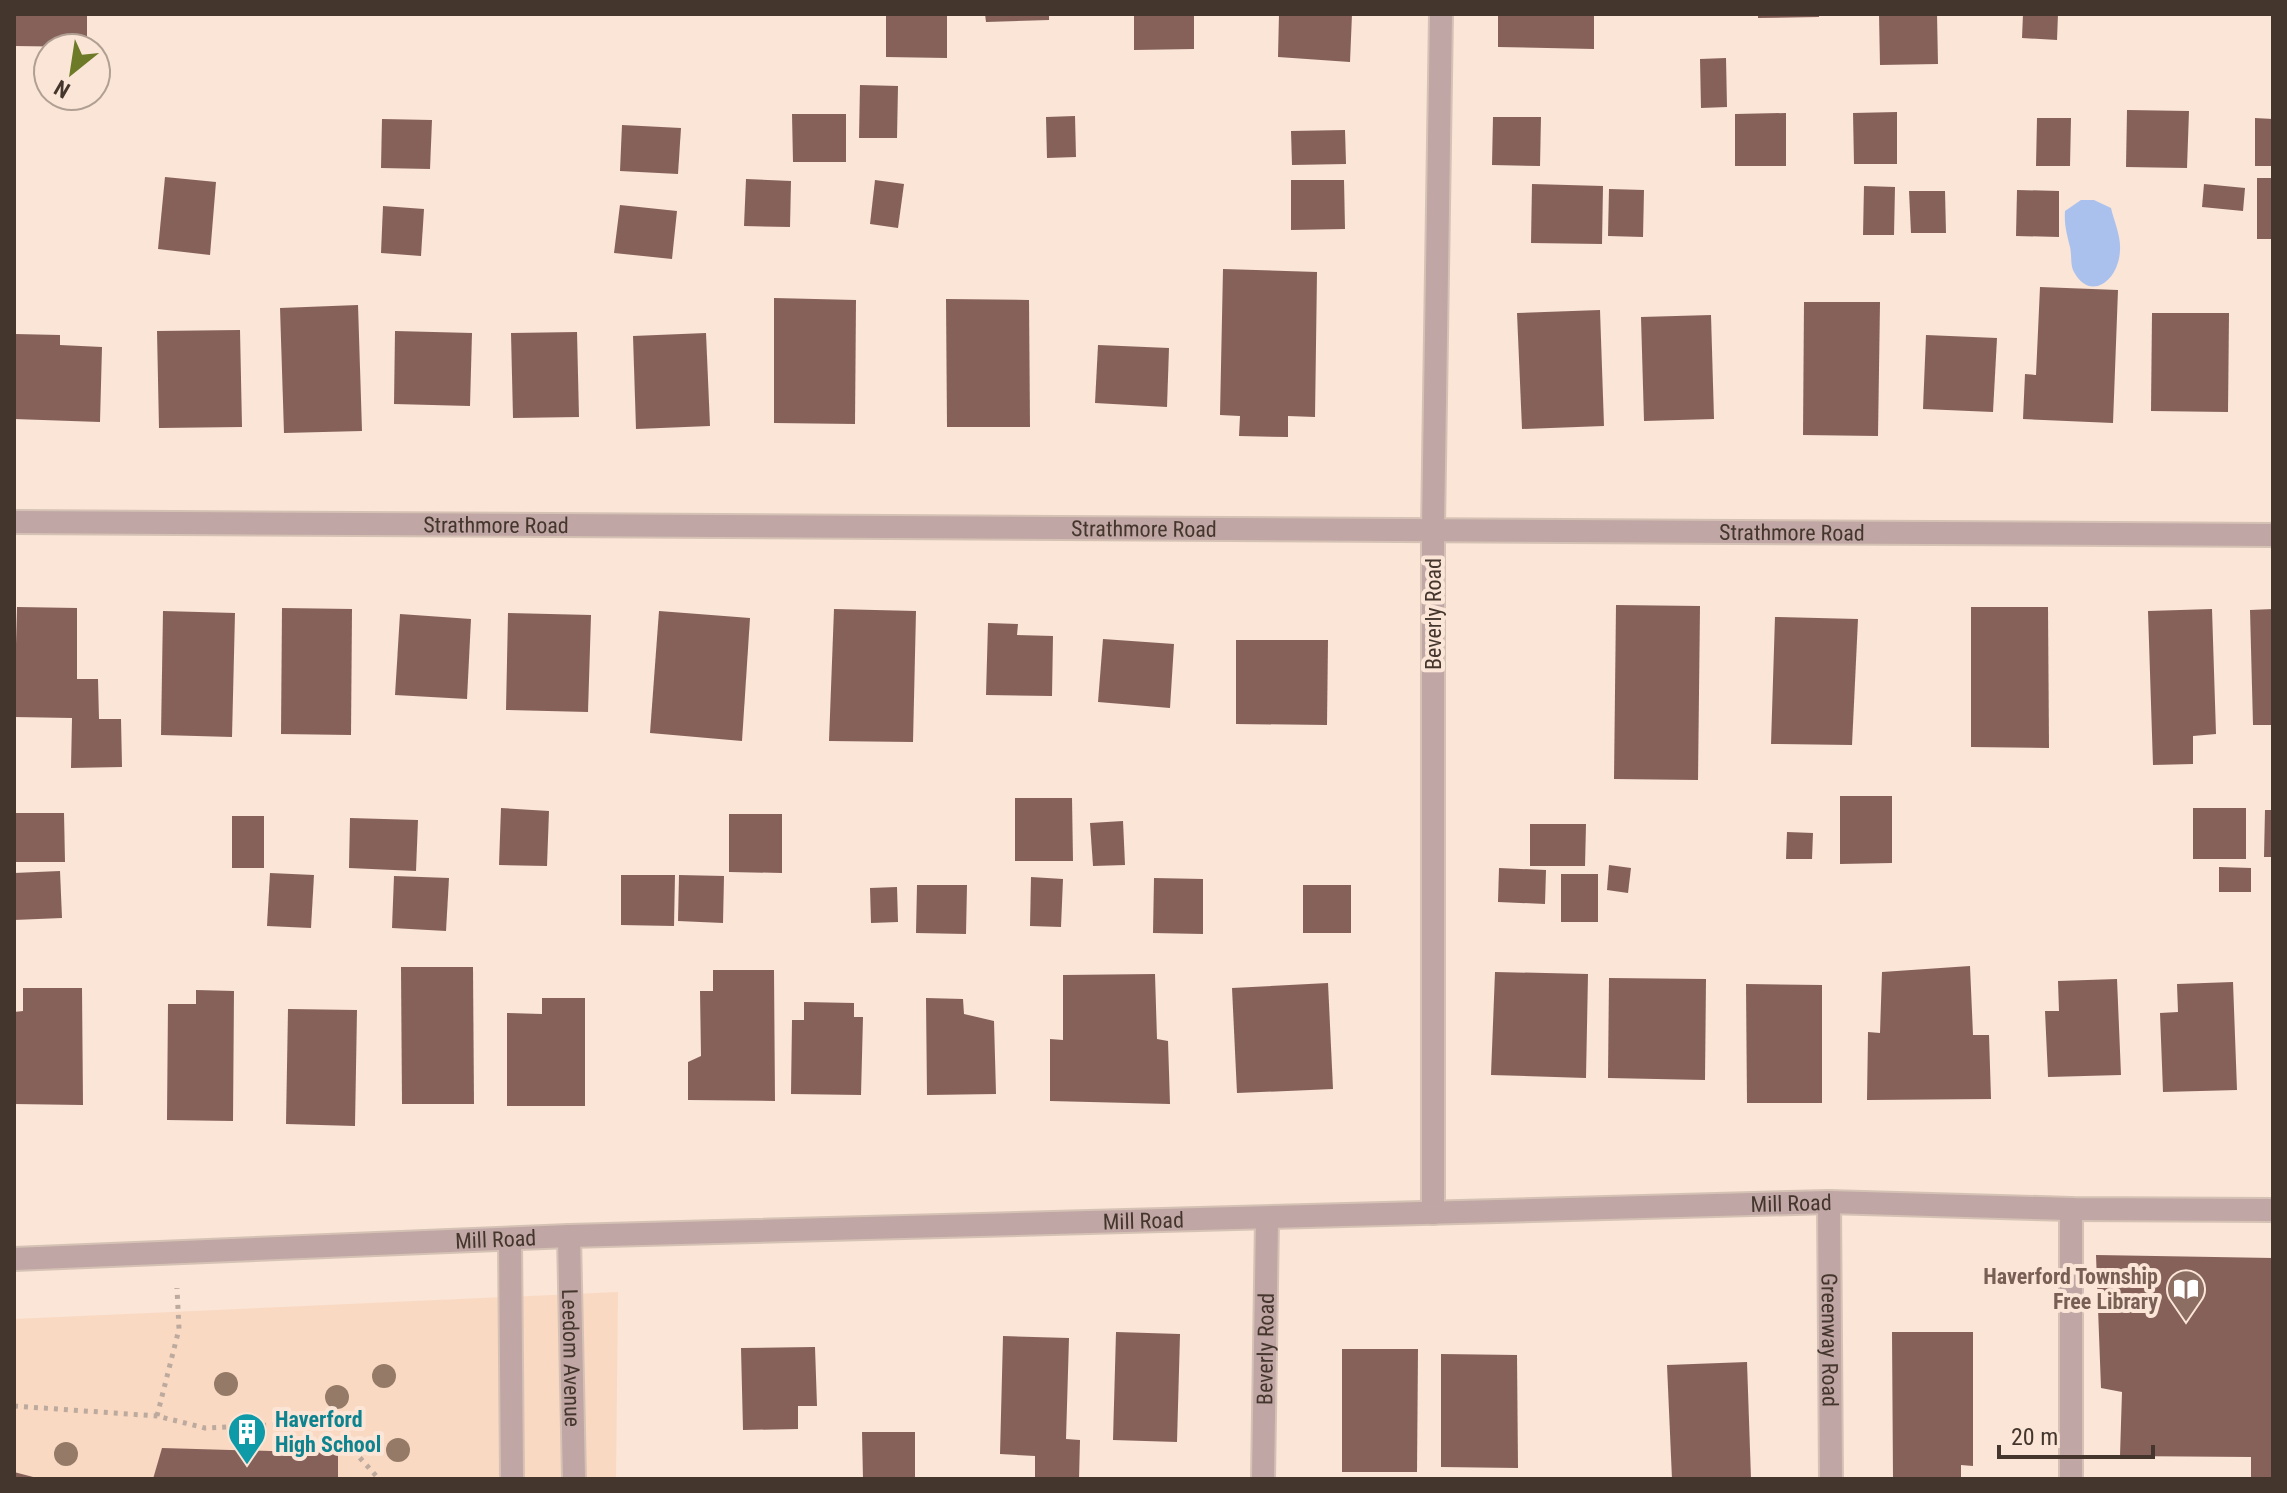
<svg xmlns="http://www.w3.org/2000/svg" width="2287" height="1493" font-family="'Roboto Condensed',sans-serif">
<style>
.built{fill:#fad9c2}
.water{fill:#aac1ee}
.building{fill:#86615a}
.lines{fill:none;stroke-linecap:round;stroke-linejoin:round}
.service-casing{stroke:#d6c2b5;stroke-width:26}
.minor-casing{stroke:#d6c2b5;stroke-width:26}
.path{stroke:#bdaa9e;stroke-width:5;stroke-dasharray:4 6;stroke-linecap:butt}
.service{stroke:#c0a6a4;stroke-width:22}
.minor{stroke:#c0a6a4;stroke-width:22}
.tree{fill:#957b67}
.labels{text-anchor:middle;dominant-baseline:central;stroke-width:8;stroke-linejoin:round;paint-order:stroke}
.street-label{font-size:22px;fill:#44362d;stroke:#fae5d7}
.education-label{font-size:22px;font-weight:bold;fill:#785e54;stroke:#fae5d7;text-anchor:end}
.culture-label{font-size:22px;font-weight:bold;fill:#0d838f;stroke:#fae5d7;text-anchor:start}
</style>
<rect width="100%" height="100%" fill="#fae5d7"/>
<!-- built -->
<path class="built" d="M618 1292 616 1479H14V1319Z"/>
<!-- water -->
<path class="water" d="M2081 200H2094L2111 208C2114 221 2121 236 2120 250 2119 281 2090 302 2074 272 2070 265 2072 255 2070 247 2067 234 2064 225 2065 211Z"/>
<!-- building -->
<g class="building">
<path d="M14 14H87V47L14 46Z"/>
<path d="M886 14H947V58L886 57Z"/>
<path d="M985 14H1049V20L986 22Z"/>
<path d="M1134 14H1194V49L1134 50Z"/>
<path d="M1279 14H1352L1350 62 1278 57Z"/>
<path d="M1498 14H1594V49L1498 47Z"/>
<path d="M1758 14H1819V17L1758 18Z"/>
<path d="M1879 14H1937L1938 64 1880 65Z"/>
<path d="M2023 14H2058L2057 40 2022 38Z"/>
<path d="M1726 58 1727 107 1701 108 1700 59Z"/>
<path d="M860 85 898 86 897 138H859Z"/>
<path d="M2127 110 2189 111 2187 168 2126 167Z"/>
<path d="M1897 112V164H1854L1853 113Z"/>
<path d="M1786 113V166H1735V114Z"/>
<path d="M792 114H846V162H793Z"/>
<path d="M1075 116 1076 157 1047 158 1046 117Z"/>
<path d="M1493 117H1541L1540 166 1492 165Z"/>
<path d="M2037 118H2071L2070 166H2036Z"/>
<path d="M2255 118 2273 119V166H2255Z"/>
<path d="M382 119 432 120 430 169 381 168Z"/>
<path d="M622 125 681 128 678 174 620 171Z"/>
<path d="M1345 130 1346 164 1292 165 1291 131Z"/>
<path d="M165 177 216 182 210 255 158 249Z"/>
<rect x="2257" y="178" width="16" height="61"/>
<path d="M746 179 791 181 790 227 744 226Z"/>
<path d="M875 180 904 184 898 228 870 224Z"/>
<path d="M1291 180H1344L1345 229 1291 230Z"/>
<path d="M1532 184 1603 186 1602 244 1531 243Z"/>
<path d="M2204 184 2245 188 2243 211 2202 207Z"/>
<path d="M1864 186 1895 187 1894 235H1863Z"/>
<path d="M1609 189 1644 190 1643 237 1608 236Z"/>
<path d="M2017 190 2059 191V237L2016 236Z"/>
<path d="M1909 191H1945L1946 233H1911Z"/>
<path d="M620 205 677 211 672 259 614 253Z"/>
<path d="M383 206 424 209 421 256 381 253Z"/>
<path d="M1223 269 1317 272 1315 417 1288 416V437L1239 436 1240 416 1220 415Z"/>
<path d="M2040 287 2118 290 2113 423 2023 419 2025 374 2036 375Z"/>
<path d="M774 298 856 300 855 424 774 423Z"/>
<path d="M946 299 1029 300 1030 427H947Z"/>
<path d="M1804 302H1880L1878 436 1803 435Z"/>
<path d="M358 305 362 431 284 433 280 308Z"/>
<path d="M1600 310 1604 426 1522 429 1517 313Z"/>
<path d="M2152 313H2229L2228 412 2151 411Z"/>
<path d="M1711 315 1714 419 1644 421 1641 317Z"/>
<path d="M240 330 242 427 159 428 157 331Z"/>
<path d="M395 331 472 333 470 406 394 404Z"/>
<path d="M577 332 579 417 513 418 511 333Z"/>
<path d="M706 333 710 426 636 429 633 336Z"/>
<path d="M15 334 60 335V345L102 347 100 422 14 419Z"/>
<path d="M1926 335 1997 338 1993 412 1923 409Z"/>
<path d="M1098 345 1169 348 1167 407 1095 403Z"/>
<path d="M1616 605 1700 606 1698 780 1614 779Z"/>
<path d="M17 607 77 608V679H98L99 719H121L122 767 71 768 72 718 14 717Z"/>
<path d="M1971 607H2048L2049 748 1971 747Z"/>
<path d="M282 608 352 609 351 735 281 734Z"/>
<path d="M834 609 916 611 913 742 829 741Z"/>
<path d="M2212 609 2216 734 2193 736V764L2153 765 2148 611Z"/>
<path d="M2273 609V725H2253L2250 610Z"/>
<path d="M163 611 235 613 232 737 161 735Z"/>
<path d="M659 611 750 618 742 741 650 733Z"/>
<path d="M508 613 591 615 588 712 506 710Z"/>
<path d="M400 614 471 619 467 699 395 695Z"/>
<path d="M1775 617 1858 619 1852 745 1771 744Z"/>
<path d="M988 623 1018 624 1017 635 1053 636 1052 696 986 695Z"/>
<path d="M1103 639 1174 644 1170 708 1098 702Z"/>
<path d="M1236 640H1328L1327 725 1236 724Z"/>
<path d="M1840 796H1892V863L1840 864Z"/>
<path d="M1015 798H1072L1073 861H1015Z"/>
<path d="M501 808 549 811 547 866 499 865Z"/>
<rect x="2193" y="808" width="53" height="51"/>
<path d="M2265 810H2273V857H2264Z"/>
<path d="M14 813H64L65 862H14Z"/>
<path d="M729 814H782V873L729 872Z"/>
<rect x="232" y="816" width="32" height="52"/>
<path d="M350 818 418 820 416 871 349 868Z"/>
<path d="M1123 821 1125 865 1093 866 1090 823Z"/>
<path d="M1530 824H1586L1585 866H1530Z"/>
<path d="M1787 832 1813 833 1812 859H1786Z"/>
<path d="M1609 865 1631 868 1628 893 1607 890Z"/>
<path d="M2219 867 2251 868V892H2219Z"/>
<path d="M1499 868 1546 870 1545 904 1498 902Z"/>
<path d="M60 871 62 918 14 920V873Z"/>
<path d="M270 873 314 875 311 928 267 926Z"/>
<rect x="1561" y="874" width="37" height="48"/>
<path d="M621 875H675L674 926 621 925Z"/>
<path d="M679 875 724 876 723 923 678 921Z"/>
<path d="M394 876 449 878 446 931 392 928Z"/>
<path d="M1031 877 1063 879 1061 927 1030 926Z"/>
<path d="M1154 878 1203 879V934L1153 933Z"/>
<path d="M917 885H967L966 934 916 933Z"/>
<rect x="1303" y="885" width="48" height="48"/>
<path d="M897 887 898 922 871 923 870 888Z"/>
<path d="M1970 966 1973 1035H1989L1991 1099 1867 1100 1868 1032 1880 1033 1882 972Z"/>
<path d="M401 967H473L474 1104H402Z"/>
<path d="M713 970H774L775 1101 688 1100V1062L701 1056 700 991H713Z"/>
<path d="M1495 972 1588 974 1586 1078 1491 1075Z"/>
<path d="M1155 974 1157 1039 1168 1041 1170 1104 1050 1101V1039L1063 1040V975Z"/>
<path d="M1609 978 1706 979 1705 1080 1608 1078Z"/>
<path d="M2117 979 2121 1075 2048 1077 2045 1011H2059L2058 981Z"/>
<path d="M2233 982 2237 1090 2163 1092 2160 1013 2178 1012 2177 984Z"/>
<path d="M1328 983 1333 1089 1237 1093 1232 988Z"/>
<path d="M1746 984 1822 985V1103H1747Z"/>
<path d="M23 988H82L83 1105 14 1104V1012L23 1011Z"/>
<path d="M196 990 234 991 233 1121 167 1120 168 1004H196Z"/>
<path d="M542 998H585V1106H507V1013L542 1014Z"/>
<path d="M926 998 963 999 964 1014 994 1021 996 1094 927 1095Z"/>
<path d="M804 1002 854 1003V1017H863L861 1095 791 1094 792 1020H804Z"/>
<path d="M288 1009 357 1010 355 1126 286 1124Z"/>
<path d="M2096 1255 2273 1258V1479H2251V1457L2120 1456 2122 1392 2101 1388Z"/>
<path d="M1116 1332 1180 1334 1177 1442 1113 1440Z"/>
<path d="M1892 1332H1973V1466L1961 1465V1479H1893Z"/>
<path d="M1003 1336 1069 1338 1066 1439 1080 1440 1079 1479H1035V1456L1000 1454Z"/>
<path d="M815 1347 817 1406H798V1429L743 1430 741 1348Z"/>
<path d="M1342 1349H1418L1417 1472H1342Z"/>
<path d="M1441 1354 1517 1355 1518 1468 1441 1467Z"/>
<path d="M1747 1362 1751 1479H1672L1667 1365Z"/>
<path d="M862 1432H915V1479H863Z"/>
<path d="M162 1448 338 1453V1479H153Z"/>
<path d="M14 1472 37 1478V1479H14Z"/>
</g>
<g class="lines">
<defs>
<g id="service">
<path d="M510 1240 512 1479"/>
<path d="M2071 1479V1209"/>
</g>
<g id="minor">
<path id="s1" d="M14 522 2273 535"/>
<path id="s2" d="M1829 1202 1831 1479"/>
<path d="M1433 1213V528L1441 14"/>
<path id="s3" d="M569 1236 574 1479"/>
<path id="s4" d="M14 1259 569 1236 1829 1202 2071 1209 2273 1210"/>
<path id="s5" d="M1263 1479 1267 1220"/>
</g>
</defs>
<!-- service casing -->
<use href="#service" class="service-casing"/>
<!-- minor casing -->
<use href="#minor" class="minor-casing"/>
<!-- path -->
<g class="path">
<path d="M14 1406 157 1416 205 1428 341 1422 351 1448 379 1479"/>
<path d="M157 1416 179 1329 177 1288"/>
</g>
<!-- service -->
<use href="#service" class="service"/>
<!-- minor -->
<use href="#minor" class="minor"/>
</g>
<!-- trees -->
<g class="tree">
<circle cx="384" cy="1376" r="12"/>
<circle cx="226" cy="1384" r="12"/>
<circle cx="337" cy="1397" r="12"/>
<circle cx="398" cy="1450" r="12"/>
<circle cx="66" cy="1454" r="12"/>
</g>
<!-- icons -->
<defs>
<symbol id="library-pin" viewBox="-11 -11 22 30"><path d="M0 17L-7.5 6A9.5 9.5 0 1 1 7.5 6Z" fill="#8d6e63" stroke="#fae5d7"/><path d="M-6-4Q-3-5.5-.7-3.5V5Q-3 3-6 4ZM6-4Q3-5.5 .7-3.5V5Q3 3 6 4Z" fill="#fff"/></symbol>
<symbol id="building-pin" viewBox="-11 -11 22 30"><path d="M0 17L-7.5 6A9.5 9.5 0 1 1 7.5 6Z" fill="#0f9aa8" stroke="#fae5d7"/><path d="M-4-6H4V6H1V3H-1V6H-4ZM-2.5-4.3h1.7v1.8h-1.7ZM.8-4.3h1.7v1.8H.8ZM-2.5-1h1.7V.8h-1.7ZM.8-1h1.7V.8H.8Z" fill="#fff"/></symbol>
</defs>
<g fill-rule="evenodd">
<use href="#library-pin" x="2164" y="1267" width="44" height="60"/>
<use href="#building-pin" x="225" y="1410" width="44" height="60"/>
</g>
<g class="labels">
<!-- street labels -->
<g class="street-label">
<text stroke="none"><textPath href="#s1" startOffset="482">Strathmore Road</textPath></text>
<text stroke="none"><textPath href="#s1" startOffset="1130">Strathmore Road</textPath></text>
<text stroke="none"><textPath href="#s1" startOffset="1778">Strathmore Road</textPath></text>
<text transform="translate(1433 614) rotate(-90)">Beverly Road</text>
<text stroke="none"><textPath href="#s4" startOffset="1778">Mill Road</textPath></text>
<text stroke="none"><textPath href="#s4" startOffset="1130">Mill Road</textPath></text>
<text stroke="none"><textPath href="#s4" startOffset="482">Mill Road</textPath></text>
<text stroke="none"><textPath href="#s2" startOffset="138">Greenway Road</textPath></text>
<text stroke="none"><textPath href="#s5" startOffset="130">Beverly Road</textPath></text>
<text stroke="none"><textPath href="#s3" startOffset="122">Leedom Avenue</textPath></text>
</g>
<!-- education labels -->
<g class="education-label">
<text x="2158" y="1276">Haverford Township<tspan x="2158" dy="25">Free Library</tspan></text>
</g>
<!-- culture labels -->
<g class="culture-label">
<text x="275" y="1419">Haverford<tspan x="275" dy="25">High School</tspan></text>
</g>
</g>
<!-- border -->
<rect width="2287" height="1493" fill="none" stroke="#44362d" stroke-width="32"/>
<!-- north arrow -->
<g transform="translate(72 72) rotate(210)"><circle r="38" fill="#fae5d7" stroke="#b19f93" stroke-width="2"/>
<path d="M0-6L14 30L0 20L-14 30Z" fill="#6d7b28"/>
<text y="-12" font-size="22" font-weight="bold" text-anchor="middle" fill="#44362d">N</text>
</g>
<!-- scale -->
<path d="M1999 1445v12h154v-12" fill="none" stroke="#44362d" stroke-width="4"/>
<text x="2011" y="1445" font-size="24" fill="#44362d" stroke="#fae5d7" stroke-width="6" paint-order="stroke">20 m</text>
</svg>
